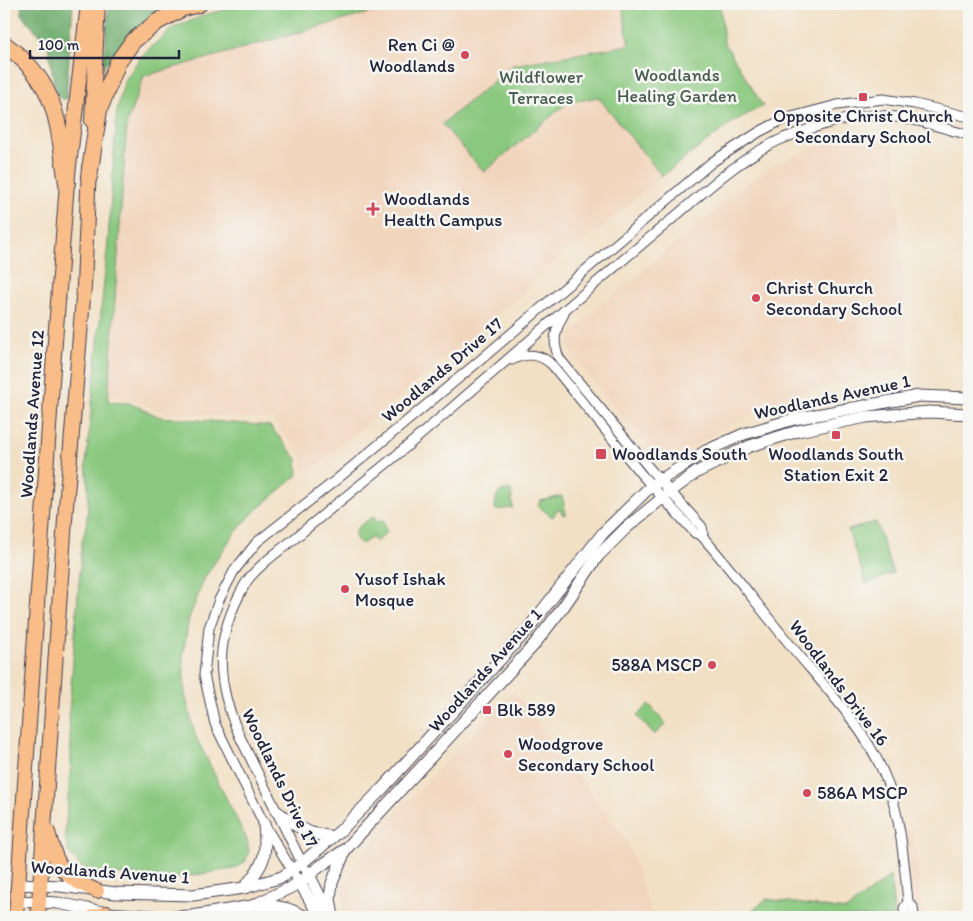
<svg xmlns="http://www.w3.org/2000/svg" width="973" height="921" font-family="Itim,sans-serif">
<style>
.built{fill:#f2d5bd}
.green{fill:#89c87e;stroke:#56755c}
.forest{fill:#6eac6d;stroke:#486754}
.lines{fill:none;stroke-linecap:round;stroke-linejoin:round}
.minor-casing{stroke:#413e50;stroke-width:11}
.tertiary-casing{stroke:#413e50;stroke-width:13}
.primary-casing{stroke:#413e50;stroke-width:16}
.motorway-casing{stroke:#413e50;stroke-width:18}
.minor{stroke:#fff;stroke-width:9}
.tertiary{stroke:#fff;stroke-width:11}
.primary{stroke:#f9bd89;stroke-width:14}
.motorway{stroke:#f9bd89;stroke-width:16}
.poi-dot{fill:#d1495b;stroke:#f6f6f2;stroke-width:2}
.labels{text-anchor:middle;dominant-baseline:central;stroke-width:5;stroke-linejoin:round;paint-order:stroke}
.poi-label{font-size:18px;fill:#22223b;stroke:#f6f6f2;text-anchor:start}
.park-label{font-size:18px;fill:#465c52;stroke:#f6f6f2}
.street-label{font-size:18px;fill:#22223b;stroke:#f6f6f2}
</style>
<rect width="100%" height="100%" fill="#f6f6f2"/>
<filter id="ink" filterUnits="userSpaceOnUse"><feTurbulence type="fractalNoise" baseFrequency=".02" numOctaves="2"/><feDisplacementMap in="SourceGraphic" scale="10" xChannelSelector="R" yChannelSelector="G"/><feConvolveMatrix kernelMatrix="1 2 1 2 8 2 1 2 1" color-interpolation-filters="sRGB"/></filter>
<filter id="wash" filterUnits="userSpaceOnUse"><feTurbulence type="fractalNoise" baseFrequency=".0096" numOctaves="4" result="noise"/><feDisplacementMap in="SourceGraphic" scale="20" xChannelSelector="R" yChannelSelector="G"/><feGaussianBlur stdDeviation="1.12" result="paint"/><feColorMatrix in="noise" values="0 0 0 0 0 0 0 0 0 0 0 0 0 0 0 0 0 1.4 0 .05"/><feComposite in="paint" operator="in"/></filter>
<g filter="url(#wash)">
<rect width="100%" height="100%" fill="#f2e0c5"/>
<!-- built -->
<g class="built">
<path d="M401 4H622L629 45 513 65 484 172 567 102 598 97 662 176 586 241 571 248 545 270 530 287 313 469 304 471 302 455 271 419 162 412 128 398 108 396 127 122 144 76Z"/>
<path d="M893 135 909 369 804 391 729 425 680 455 668 459 653 452 574 358 568 343 569 336 574 329 740 189 775 165 813 148 834 142Z"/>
<path d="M514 691 627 841 653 917H349L344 908 341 887 359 861 394 816Z"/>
<path d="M900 830H914L922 917H910Z"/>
</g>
<!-- green -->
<g class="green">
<path d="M247 4H401L144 76 127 122 108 402 129 403 160 417 270 426 297 459 298 475 254 512 234 534 205 577 189 618 183 655 185 694 195 735 247 840 249 852 245 862 234 869 175 878 96 873 80 866 68 851 65 835 71 760 69 712 82 542C90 516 89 491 86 464L108 241 117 110 124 82 142 55 173 28 205 15Z"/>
<path d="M622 4H720L724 42 763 106 734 121 662 176 598 97 567 103 484 172 442 124 513 65 629 45Z"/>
<path d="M508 489 511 491 513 508 496 510 495 508C496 496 496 492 508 489Z"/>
<path d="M562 496 566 514 563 515 560 510H557L553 517 551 516 538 506 540 501Z"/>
<path d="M374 516 376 521 379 522 382 520 384 521V526L387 532 376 542 374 539 371 538 362 544C344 532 364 523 374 516Z"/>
<path d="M876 522 893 573 866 584 848 530Z"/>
<path d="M649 704 666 724 654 735 637 716Z"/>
<path d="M890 876 895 917H742L767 899 846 910Z"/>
</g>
<!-- forest -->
<g class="forest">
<path d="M21 4H73L66 100 56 96 48 45 22 15Z"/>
<path d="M109 4H166L103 67Z"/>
</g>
</g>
<g filter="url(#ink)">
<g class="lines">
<defs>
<g id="minor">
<path d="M564 314C555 329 552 342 559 358L650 469 702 527 703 532 701 535"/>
<path d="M512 360C527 352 542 354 553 366L641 474 695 533 701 535C733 571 761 610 792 647 825 687 867 730 886 779 901 817 904 862 908 902L913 907 914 917"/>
<path d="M302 863 240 737C215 681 214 640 244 586 252 570 279 551 294 539 326 512 359 486 392 459 484 382 572 301 665 225 701 195 741 156 784 138 813 127 857 113 887 116 915 118 942 128 969 135"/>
<path d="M292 870 264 824 215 724 204 675 209 628 219 600 234 571 257 542 336 480 478 362 712 162 759 132 784 119 837 105 883 99 915 104 969 117"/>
<path d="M905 917 904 908 908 902"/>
</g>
<g id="tertiary">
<path d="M276 811 297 826 311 833 333 837"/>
<path d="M307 871 328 912"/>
<path d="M297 878 320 917"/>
<path d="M19 884 60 886 116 893 193 895 244 888 282 877 302 863 340 831 382 789 527 630 603 533 651 486 706 451 744 434 794 419 919 396 969 398"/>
<path d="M244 888C265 863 267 857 264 824"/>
<path d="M17 901 58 903 107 913 166 917 192 916 252 906 300 883 319 867 346 849 533 646 564 606 598 556 626 528 671 491 697 472 750 446 798 431 866 417 929 412 969 414"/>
<path d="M259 906C277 905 290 908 306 917"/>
<path d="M333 917 330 898 332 883 345 851"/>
</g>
<g id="primary">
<path d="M92 121 98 4"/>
<path d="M48 832C57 868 62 876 97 891"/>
<path d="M16 917 53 368 67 183 88 4"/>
<path d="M38 917 65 519 84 286 89 167"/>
<path d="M93 917 107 913"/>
</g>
<g id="motorway">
<path d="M4 44C59 83 57 122 67 183"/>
<path d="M89 177 99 110 118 62 133 41 157 22 183 8 199 4"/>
</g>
</defs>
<!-- minor casing -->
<use href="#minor" class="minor-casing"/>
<!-- tertiary casing -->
<use href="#tertiary" class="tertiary-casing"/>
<!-- primary casing -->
<use href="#primary" class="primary-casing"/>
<!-- motorway casing -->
<use href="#motorway" class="motorway-casing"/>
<!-- minor -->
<use href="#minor" class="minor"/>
<!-- tertiary -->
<use href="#tertiary" class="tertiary"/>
<!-- primary -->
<use href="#primary" class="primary"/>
<!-- motorway -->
<use href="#motorway" class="motorway"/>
</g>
</g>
<!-- markers -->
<g class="poi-dot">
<circle cx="465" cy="55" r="5"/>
<rect x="858" y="92" width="10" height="10" rx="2.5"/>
<path d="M370.5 201.5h5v5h5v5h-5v5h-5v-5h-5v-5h5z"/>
<circle cx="756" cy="298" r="5"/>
<rect x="831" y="430" width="10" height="10" rx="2.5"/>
<rect x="595" y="448" width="12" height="12" rx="2.5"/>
<circle cx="345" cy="589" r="5"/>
<circle cx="712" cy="665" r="5"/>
<rect x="482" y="705" width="10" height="10" rx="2.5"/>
<circle cx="508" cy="754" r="5"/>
<circle cx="807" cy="793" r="5"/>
</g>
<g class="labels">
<!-- poi labels -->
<g class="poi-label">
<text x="455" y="45" text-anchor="end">Ren Ci @<tspan x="455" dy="21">Woodlands</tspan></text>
<text x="863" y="116" text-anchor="middle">Opposite Christ Church<tspan x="863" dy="21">Secondary School</tspan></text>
<text x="384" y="199">Woodlands<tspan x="384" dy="21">Health Campus</tspan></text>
<text x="766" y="288">Christ Church<tspan x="766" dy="21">Secondary School</tspan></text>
<text x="612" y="454">Woodlands South</text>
<text x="836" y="454" text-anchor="middle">Woodlands South<tspan x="836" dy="21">Station Exit 2</tspan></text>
<text x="355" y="579">Yusof Ishak<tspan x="355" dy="21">Mosque</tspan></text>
<text x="702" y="665" text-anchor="end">588A MSCP</text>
<text x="497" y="710">Blk 589</text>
<text x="518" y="744">Woodgrove<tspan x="518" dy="21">Secondary School</tspan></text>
<text x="817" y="793">586A MSCP</text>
</g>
<!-- park labels -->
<g class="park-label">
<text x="677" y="75">Woodlands<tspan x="677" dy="21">Healing Garden</tspan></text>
<text x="541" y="77">Wildflower<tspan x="541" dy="21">Terraces</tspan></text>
</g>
<!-- street labels -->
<g class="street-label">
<text transform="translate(442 370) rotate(-40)">Woodlands Drive 17</text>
<text transform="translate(832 397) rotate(-12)">Woodlands Avenue 1</text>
<text transform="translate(32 414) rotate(-86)">Woodlands Avenue 12</text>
<text transform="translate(485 670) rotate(-48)">Woodlands Avenue 1</text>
<text transform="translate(839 683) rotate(53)">Woodlands Drive 16</text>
<text transform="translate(280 778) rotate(64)">Woodlands Drive 17</text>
<text transform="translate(110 872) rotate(4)">Woodlands Avenue 1</text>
</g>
</g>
<!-- margin -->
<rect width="973" height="921" fill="none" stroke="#f6f6f2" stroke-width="20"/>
<!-- scale -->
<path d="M30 50v8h149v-8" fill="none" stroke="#22223b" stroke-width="2.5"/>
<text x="38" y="50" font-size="15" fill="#22223b" stroke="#f6f6f2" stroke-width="4" paint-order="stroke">100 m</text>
</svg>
